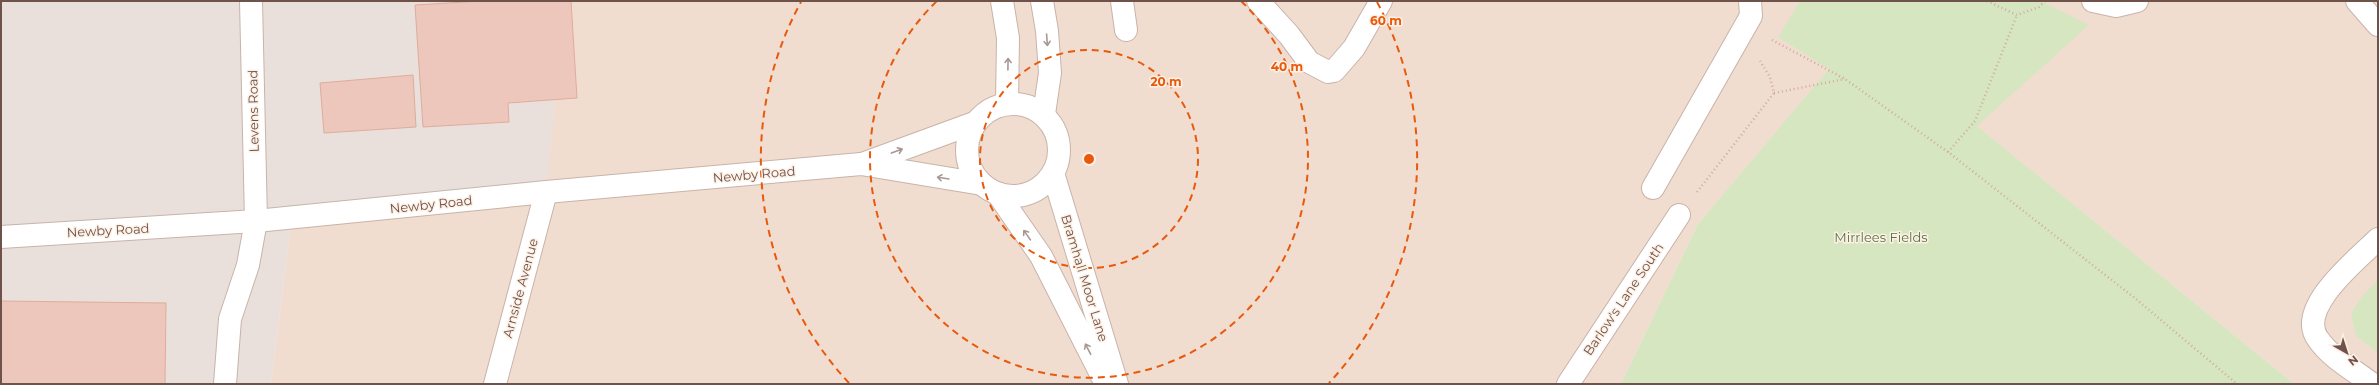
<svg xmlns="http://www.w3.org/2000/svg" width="2379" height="385" font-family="Montserrat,sans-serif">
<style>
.residential{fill:#f1ddd0}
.industrial{fill:#e9e0dc}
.green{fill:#d5e6c1}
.building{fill:#edc7bb;stroke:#dfac9c}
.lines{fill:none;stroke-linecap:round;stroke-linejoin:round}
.minor-casing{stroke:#c9b3a9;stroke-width:24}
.path{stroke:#d1ab9e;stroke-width:2.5;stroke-dasharray:1 3;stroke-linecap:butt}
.minor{stroke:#fff;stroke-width:22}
.oneway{stroke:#a99792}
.ring{fill:none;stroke:#e8590c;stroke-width:2;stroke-dasharray:7 5}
.labels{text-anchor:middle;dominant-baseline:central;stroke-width:3;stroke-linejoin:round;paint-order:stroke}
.street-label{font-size:13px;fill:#6f524a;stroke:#fdf1e6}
.park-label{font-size:13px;fill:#597443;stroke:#fdf1e6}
.centre{fill:#e8590c;stroke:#fdf1e6;stroke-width:2}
.ring-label{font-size:12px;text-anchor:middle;font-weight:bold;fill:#e8590c;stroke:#fdf1e6;stroke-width:3;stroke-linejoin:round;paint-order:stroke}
</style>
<rect width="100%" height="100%" fill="#faede1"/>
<!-- residential -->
<path class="residential" d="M565 1H2378V384H2294L1861 32 1698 224 1621 384H271L292 217Z"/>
<!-- industrial -->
<path class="industrial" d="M1 1H565L546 192 292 217 271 384H1Z"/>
<!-- green -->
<g class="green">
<path d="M1800 1H2041L2089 25 1977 126 2294 384H1621L1698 224 1829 69 1778 37Z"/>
<path d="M2378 280V353L2356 336 2351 314 2362 296Z"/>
</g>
<!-- building -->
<g class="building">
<path d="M481 1H571L577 98 508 103 509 122 423 127 415 5Z"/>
<path d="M413 75 416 127 324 133 320 83Z"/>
<path d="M1 301 166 303 165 384H1Z"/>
</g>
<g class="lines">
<defs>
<g id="minor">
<path d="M1002 1 1008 38 1007 103"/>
<path d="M1042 1 1047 31 1050 73 1044 114"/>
<path d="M1122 1 1126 30"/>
<path d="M1258 1 1289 35 1309 62 1328 72 1334 71 1354 48 1381 1"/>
<path d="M2093 1 2116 6 2137 1"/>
<path d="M2357 1 2378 25"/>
<circle cx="1013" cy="150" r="46"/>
<path d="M862 164 974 123"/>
<path d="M1053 173 1117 384"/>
<path d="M1653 188 1751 16 1750 1"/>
<path d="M998 194 1041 256 1106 384"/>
<path d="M1 237 256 221 546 192 861 164 982 184"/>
<path d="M225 384 230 319 248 265 256 221 251 1"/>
<path d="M495 384 546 192"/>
<path d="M1568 384 1679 215"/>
<path d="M2372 384C2354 370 2331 358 2318 339 2295 308 2359 258 2378 239"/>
</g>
</defs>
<!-- minor casing -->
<use href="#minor" class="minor-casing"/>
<!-- path -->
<g class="path">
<path d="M1987 1 2017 15 2039 7 2045 1"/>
<path d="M1772 40 1845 79 1948 152 2136 299 2237 384"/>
<path d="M1774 93 1845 79"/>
<path d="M1948 152 1975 121 2017 15"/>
<path d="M1697 192 1774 93 1770 77 1760 61"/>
</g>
<!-- minor -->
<use href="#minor" class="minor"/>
</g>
<!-- one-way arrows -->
<defs><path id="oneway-shaft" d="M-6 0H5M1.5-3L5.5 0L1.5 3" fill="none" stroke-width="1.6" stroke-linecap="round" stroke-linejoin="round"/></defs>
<g class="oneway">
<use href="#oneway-shaft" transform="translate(1047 40) rotate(86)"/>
<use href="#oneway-shaft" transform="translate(1008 64) rotate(-89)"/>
<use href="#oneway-shaft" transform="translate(897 151) rotate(-20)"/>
<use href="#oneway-shaft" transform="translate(943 178) rotate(-171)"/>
<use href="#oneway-shaft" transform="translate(1027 235) rotate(-125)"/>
<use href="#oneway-shaft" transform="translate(1088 349) rotate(-117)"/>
</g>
<!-- distance rings -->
<g class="ring">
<circle cx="1089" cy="159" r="109"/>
<path d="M1241 1A219 219 0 1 1 937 1"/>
<path d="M849 383A328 328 0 0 1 801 2M1377 2A328 328 0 0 1 1329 383"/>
</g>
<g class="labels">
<!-- street labels -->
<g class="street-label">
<text transform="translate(253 111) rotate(-91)">Levens Road</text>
<text transform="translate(754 174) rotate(-5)">Newby Road</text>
<text transform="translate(431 204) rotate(-6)">Newby Road</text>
<text transform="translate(108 230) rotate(-3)">Newby Road</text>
<text transform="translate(1085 278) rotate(73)">Bramhall Moor Lane</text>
<text transform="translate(520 288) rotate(-75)">Arnside Avenue</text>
<text transform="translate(1623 299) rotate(-56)">Barlow's Lane South</text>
</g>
<!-- park labels -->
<g class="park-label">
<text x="1881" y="237">Mirrlees Fields</text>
</g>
</g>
<circle cx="1089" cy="159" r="6" class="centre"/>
<g class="ring-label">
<text x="1386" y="25">60 m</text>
<text x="1287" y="71">40 m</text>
<text x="1166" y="86">20 m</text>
</g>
<!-- border -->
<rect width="2379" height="385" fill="none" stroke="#6f524a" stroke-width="4"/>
<!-- north arrow -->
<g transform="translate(2347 353) rotate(141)" stroke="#fdf1e6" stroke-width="3" paint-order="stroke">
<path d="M0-3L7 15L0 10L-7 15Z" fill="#6f524a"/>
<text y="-6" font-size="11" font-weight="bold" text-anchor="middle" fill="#6f524a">N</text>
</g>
</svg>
